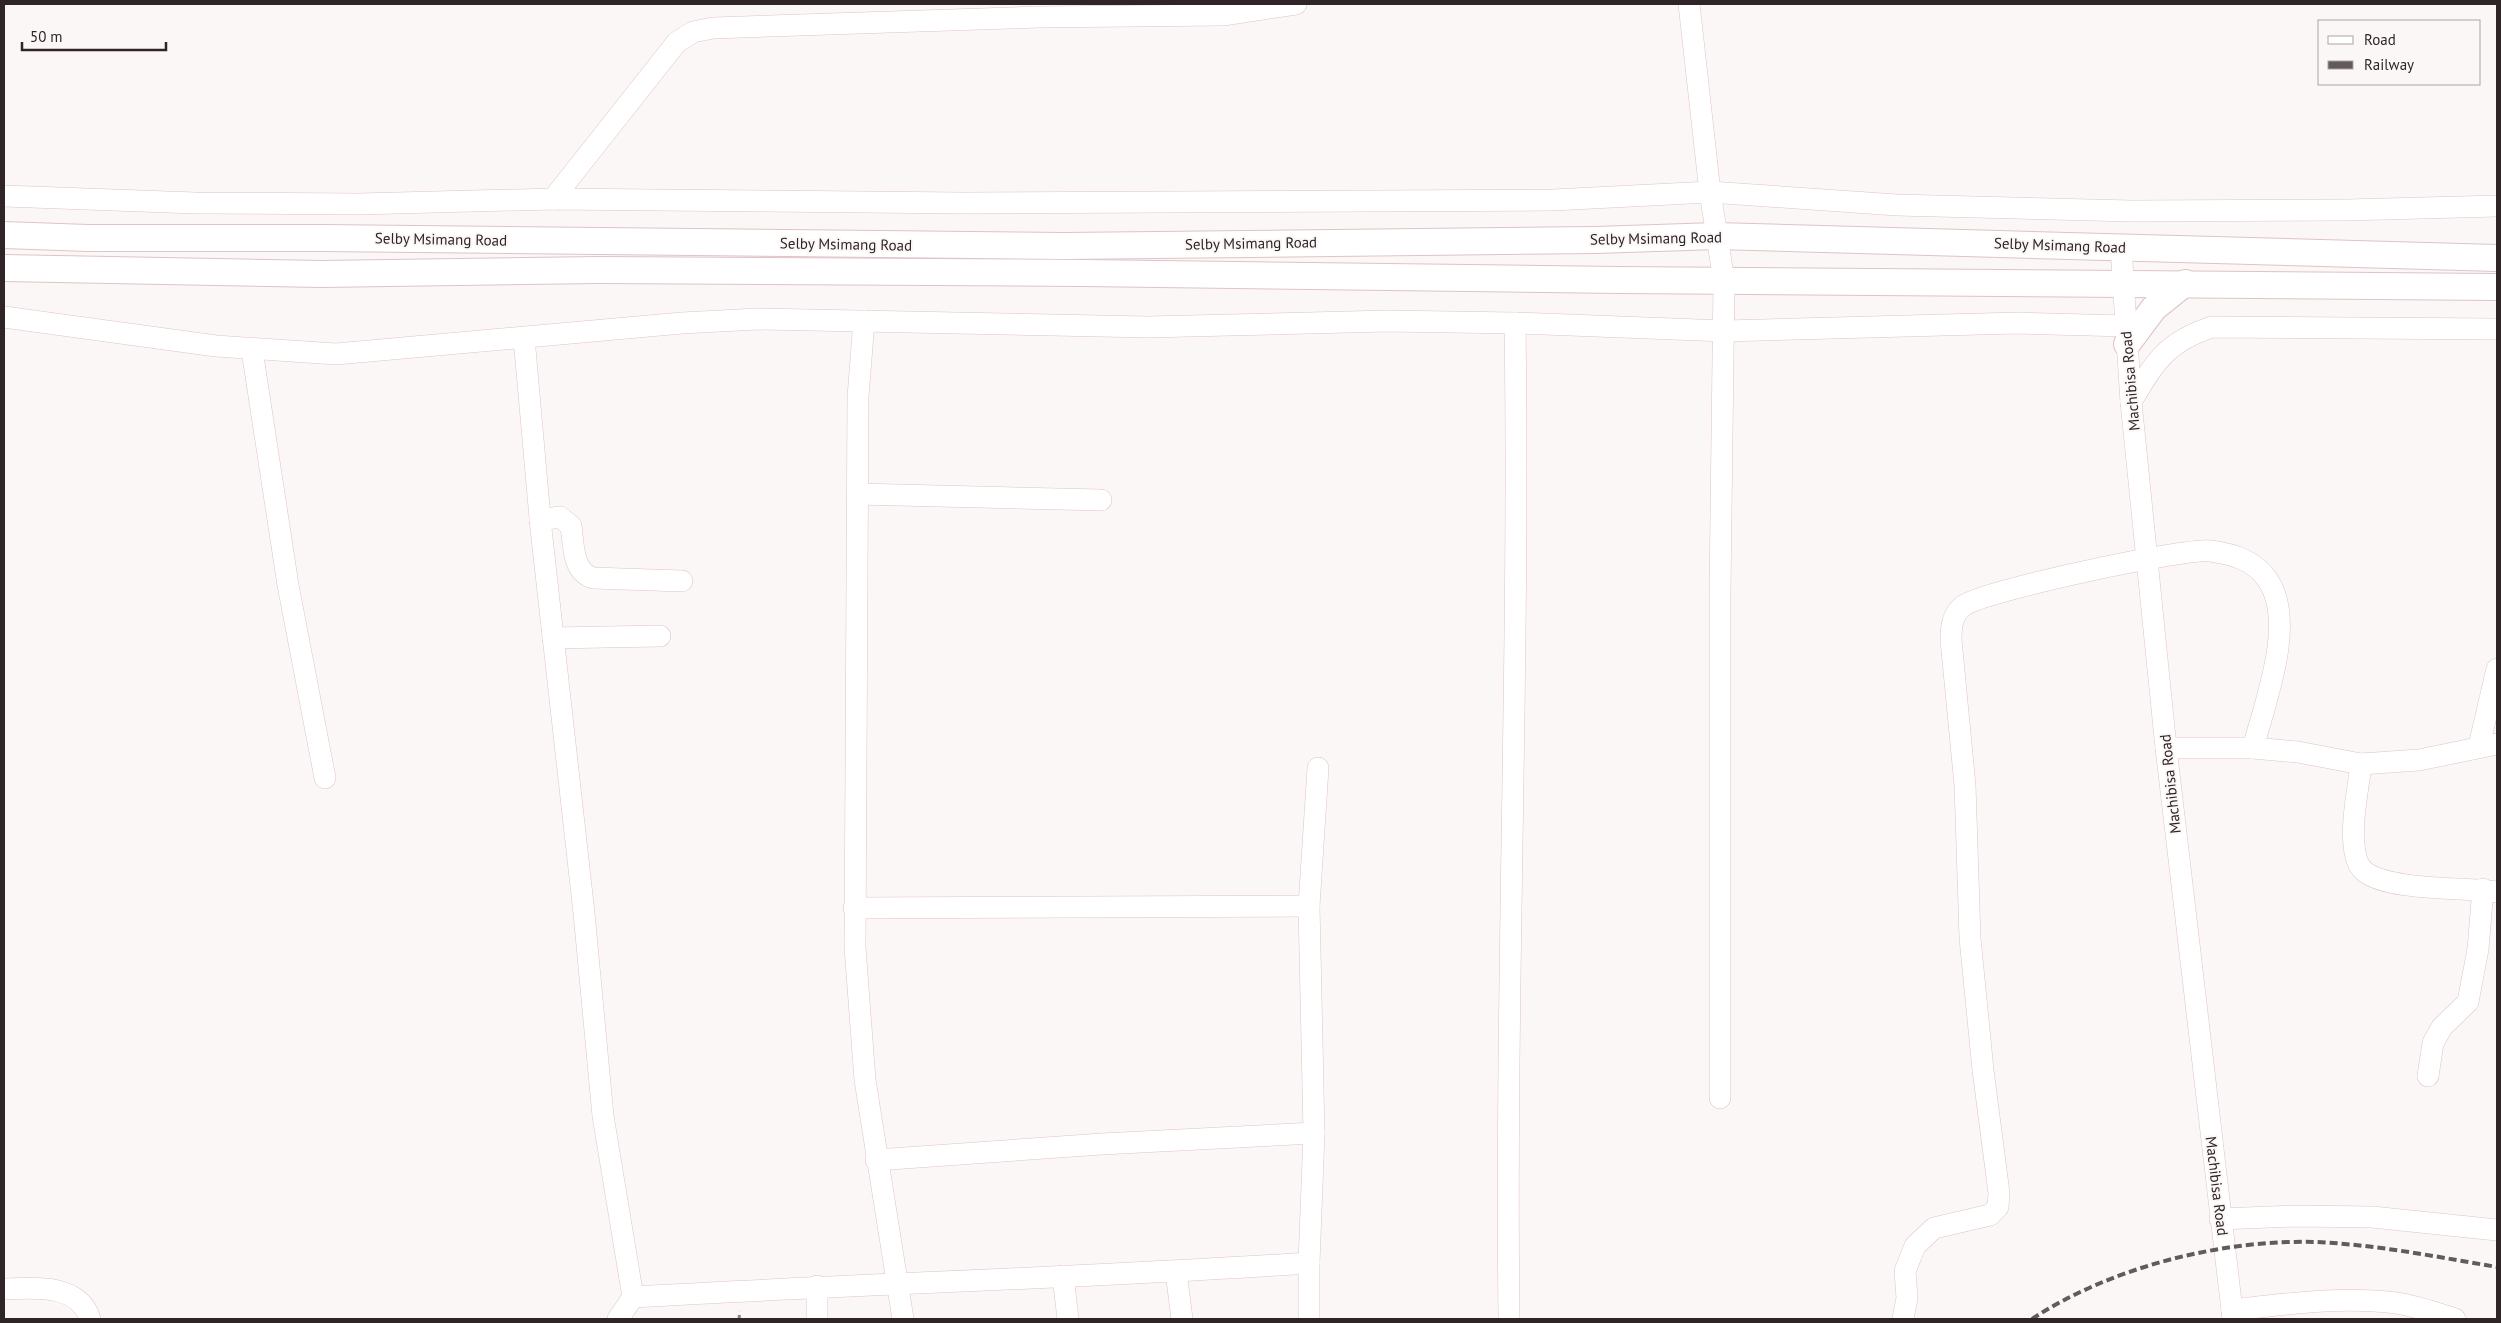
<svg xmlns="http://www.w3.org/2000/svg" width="2501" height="1323" font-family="'PT Sans',sans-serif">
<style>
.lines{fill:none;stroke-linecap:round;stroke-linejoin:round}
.minor-casing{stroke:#dfc3c6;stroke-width:22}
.major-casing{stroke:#dfc3c6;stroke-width:28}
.path{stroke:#8c8484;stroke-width:3;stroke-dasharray:4 4;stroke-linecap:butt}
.minor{stroke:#fff;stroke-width:21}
.major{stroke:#fff;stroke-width:26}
.rail{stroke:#635a5b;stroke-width:4;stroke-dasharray:8 4;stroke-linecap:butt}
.labels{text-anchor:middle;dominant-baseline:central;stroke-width:4;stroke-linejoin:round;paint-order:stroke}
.street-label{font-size:15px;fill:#2f2526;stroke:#fcf7f7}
</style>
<rect width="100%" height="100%" fill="#fcf7f7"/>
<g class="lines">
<defs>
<g id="minor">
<path d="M1689 4 1710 192 1724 281 1720 592V1098"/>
<path d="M4 196 195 203 359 204 553 199 962 203 1553 200 1710 192 1897 205 2131 211 2347 210 2497 206"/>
<path d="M553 199 677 42 693 32 713 28 1039 17 1223 15 1296 4"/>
<path d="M2121 247 2131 402 2166 748 2233 1319"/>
<path d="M4 317 216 346 336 354 682 323 757 319 1148 327 1387 321 1515 323 1725 331 2017 323 2125 326"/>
<path d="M864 321 858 397 855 947 865 1080 903 1319"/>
<path d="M524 338 541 529 584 913 603 1116 633 1297 618 1319"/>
<path d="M252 350 288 585 325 778"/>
<path d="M2131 402C2155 362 2166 342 2212 327L2497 329"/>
<path d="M858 494 1101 500"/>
<path d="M540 520 560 517 571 526C574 546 572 571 593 578L682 581"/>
<path d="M553 638 660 636"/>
<path d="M2479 746 2497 669"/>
<path d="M2166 748H2253L2298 752 2361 764 2419 760 2497 744"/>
<path d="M2361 764C2358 790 2350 827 2355 852 2356 860 2359 867 2365 872 2391 891 2463 887 2497 892"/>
<path d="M854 908 1309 906"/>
<path d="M2428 1076 2433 1043 2442 1027 2468 1002 2478 949 2483 889"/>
<path d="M876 1160 1102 1144 1314 1133"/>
<path d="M2220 1219 2296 1216 2372 1217 2497 1230"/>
<path d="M1176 1272 1182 1319"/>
<path d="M1063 1276 1068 1319"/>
<path d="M817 1286V1319"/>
<path d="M4 1289C33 1288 79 1283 90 1319"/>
<path d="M633 1297C858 1284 1084 1278 1309 1263"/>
<path d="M2232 1310C2287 1304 2341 1296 2396 1303 2416 1306 2436 1313 2455 1319"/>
<path d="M1309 1319V1263L1314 1133 1309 906 1318 768"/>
<path d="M1509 1319C1505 987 1520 655 1515 323"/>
<path d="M1903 1319 1907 1298 1905 1271 1915 1246 1934 1228 1990 1215 1998 1207 1999 1193 1983 1070 1970 938 1965 785 1951 640C1951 627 1952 615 1963 606 1983 591 2183 548 2211 551 2232 554 2254 560 2267 579 2297 621 2265 702 2253 748"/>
</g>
<g id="major">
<path d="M4 235 88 238H323L1064 246 1595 240 1717 236 2497 258"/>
<path d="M4 268 321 274 598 270 1083 273 1619 280 2497 287"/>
<path d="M2127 344 2154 308 2185 283"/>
</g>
</defs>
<!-- minor casing -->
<use href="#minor" class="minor-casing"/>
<!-- major casing -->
<use href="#major" class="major-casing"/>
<!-- path -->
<path class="path" d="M739 1319 740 1311"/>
<!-- minor -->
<use href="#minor" class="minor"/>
<!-- major -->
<use href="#major" class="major"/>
<!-- rail -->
<path class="rail" d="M2032 1319C2111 1267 2223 1239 2317 1242 2378 1245 2438 1257 2497 1267"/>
</g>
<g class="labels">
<!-- street labels -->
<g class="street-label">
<text transform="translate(1656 238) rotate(-1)">Selby Msimang Road</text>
<text transform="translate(441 239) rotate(1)">Selby Msimang Road</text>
<text transform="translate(1251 243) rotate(-1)">Selby Msimang Road</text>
<text transform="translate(846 244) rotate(1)">Selby Msimang Road</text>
<text transform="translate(2060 245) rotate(2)">Selby Msimang Road</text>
<text transform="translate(2130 381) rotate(-95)">Machibisa Road</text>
<text transform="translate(2170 784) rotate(-96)">Machibisa Road</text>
<text transform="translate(2217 1186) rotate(83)">Machibisa Road</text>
</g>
</g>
<!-- border -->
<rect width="2501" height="1323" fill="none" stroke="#2f2526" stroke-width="10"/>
<!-- legend -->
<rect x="2318" y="20" width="162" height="65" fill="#fcf7f7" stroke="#aaa3a3"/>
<rect x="2328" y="36" width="25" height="8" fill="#ffffff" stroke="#aaa3a3"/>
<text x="2364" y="45" font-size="15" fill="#2f2526">Road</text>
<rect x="2328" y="61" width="25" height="8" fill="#635a5b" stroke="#aaa3a3"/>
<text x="2364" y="70" font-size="15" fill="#2f2526">Railway</text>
<!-- scale -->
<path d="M22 42v8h144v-8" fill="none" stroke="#2f2526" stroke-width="2.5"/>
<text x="30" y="42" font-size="15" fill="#2f2526" stroke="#fcf7f7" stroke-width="4" paint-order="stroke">50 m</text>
</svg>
